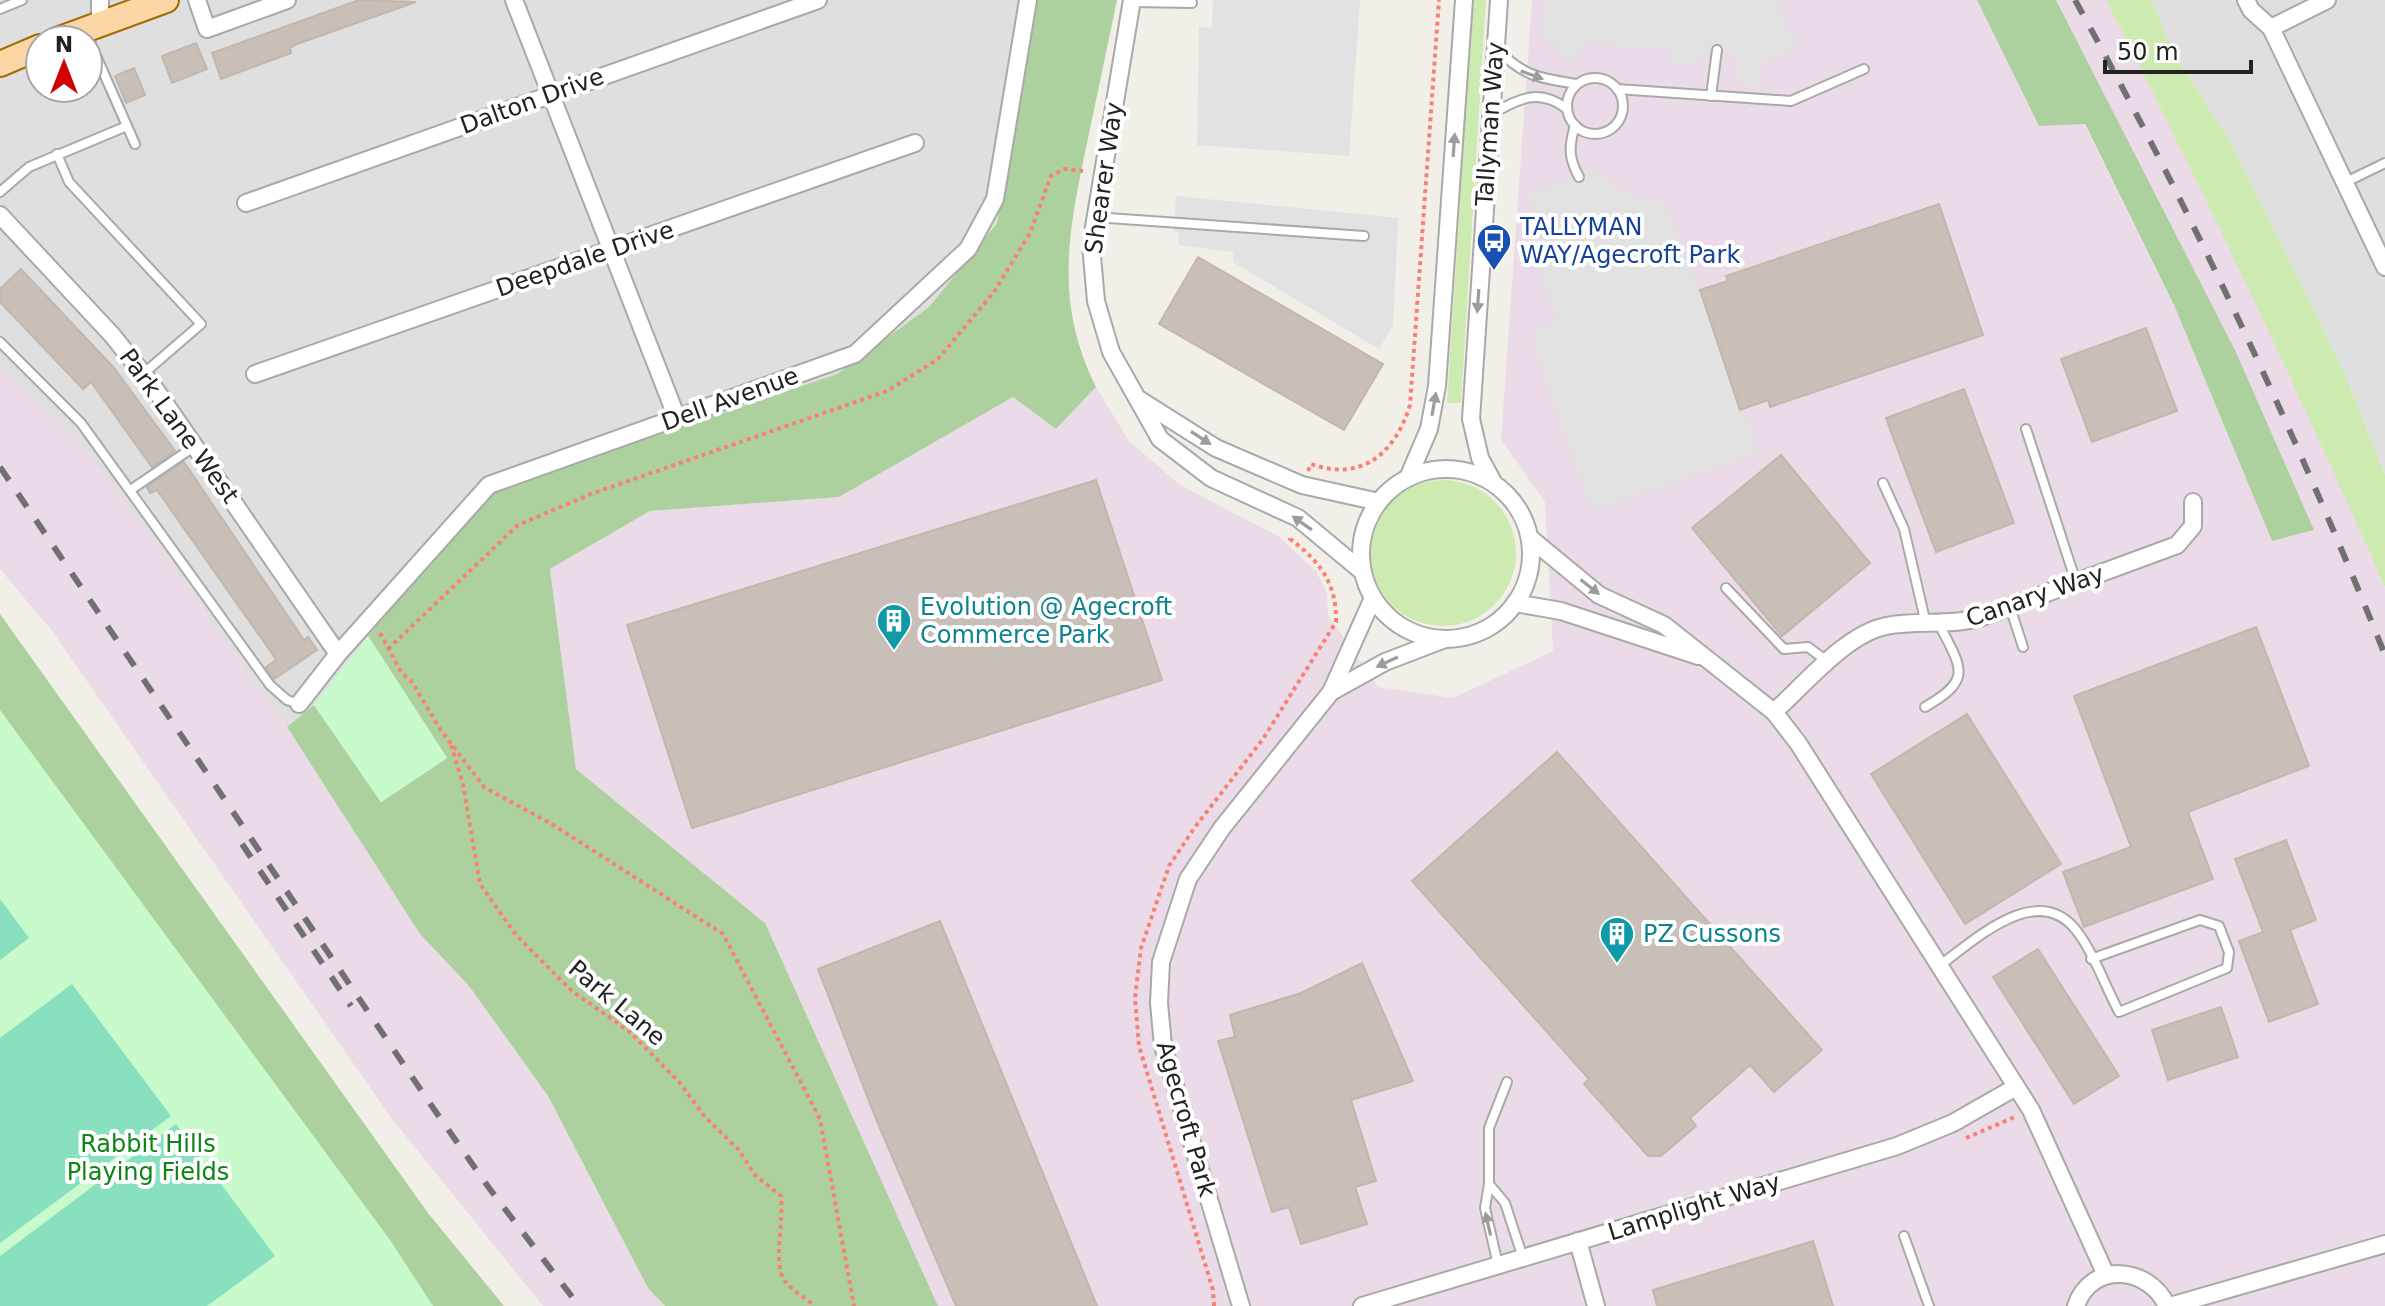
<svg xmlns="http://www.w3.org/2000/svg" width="2385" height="1306" font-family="'DejaVu Sans',sans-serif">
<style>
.residential{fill:#e0dfdf;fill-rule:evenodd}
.industrial{fill:#ebdbe8}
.grass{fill:#cdebb0}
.forest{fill:#add19e}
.park{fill:#c8facc}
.pitch{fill:#88e0be}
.parking{fill:#e2e2e2}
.building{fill:#c7bfb8;stroke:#c4b6ab;stroke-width:2}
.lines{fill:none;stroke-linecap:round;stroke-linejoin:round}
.service-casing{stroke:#a9a9a9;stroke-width:12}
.minor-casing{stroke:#a9a9a9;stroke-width:20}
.primary-casing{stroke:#a06b00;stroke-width:28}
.path{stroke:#fa8072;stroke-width:4;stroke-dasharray:4 4;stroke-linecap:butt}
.service{stroke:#fff;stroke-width:8}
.minor{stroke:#fff;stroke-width:16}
.primary{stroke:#fcd6a4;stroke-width:24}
.rail{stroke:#707070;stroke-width:6;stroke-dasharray:16 16;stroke-linecap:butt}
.oneway{fill:#9c9c9c}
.labels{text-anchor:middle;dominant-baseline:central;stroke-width:8;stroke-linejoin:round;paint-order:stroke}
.street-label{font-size:24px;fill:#222;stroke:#fff}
.transit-label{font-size:24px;fill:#164399;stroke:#fff;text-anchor:start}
.culture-label{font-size:24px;fill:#0d838f;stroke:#fff;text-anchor:start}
.park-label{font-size:24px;fill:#0c8416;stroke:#fff}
</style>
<rect width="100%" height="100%" fill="#f2efe9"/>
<!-- residential -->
<g class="residential">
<path d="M0 0H1034L997 223 929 307 837 374 490 492 314 705 287 727 78 439 0 362ZM40 40H88V88H40Z"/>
<path d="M2151 0H2385V475L2345 374 2232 145 2175 55Z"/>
</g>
<!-- industrial -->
<g class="industrial">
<path d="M1532 0H1977L2039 125 2084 124 2174 305 2272 541 2314 530 2236 352 2056 0H2106L2198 179 2295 382 2385 587V1306H938L765 923 576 769 550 569 650 511 839 497 1013 397 1056 429 1096 387 1129 441 1180 485 1278 536 1316 571 1327 593 1328 615 1378 687 1453 698 1553 651 1545 502 1501 440Z"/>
<path d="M0 362 78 439 179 574 287 727 420 934 469 986 548 1096 648 1287 665 1306H543L392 1119 52 631 0 569Z"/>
</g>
<!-- grass -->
<g class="grass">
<path d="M1473 0H1486L1461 403H1447Z"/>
<path d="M2106 0H2151L2175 55 2232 145 2345 374 2385 475V587C2297 388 2205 193 2106 0Z"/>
<circle cx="1443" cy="553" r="73"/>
</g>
<!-- forest -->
<g class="forest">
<path d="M1034 0H1117C1107 48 1097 96 1087 143 1068 233 1054 302 1096 387L1056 429 1013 397 839 497 650 511 550 569 576 769 765 923 938 1306H665L648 1288 548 1096 469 986 420 934 287 727 314 705 381 802 447 758 368 636 490 492 837 374 929 307 997 223Z"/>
<path d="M1977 0H2056L2236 352 2314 530 2272 541 2174 305 2085 124 2039 126Z"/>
<path d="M0 614 428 1213 504 1306H305L0 821Z"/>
</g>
<!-- park -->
<g class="park">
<path d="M368 636 447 758 381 802 314 705Z"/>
<path d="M0 710 390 1240 433 1306H0Z"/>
</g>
<!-- pitch -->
<g class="pitch">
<path d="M0 899 29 938 0 960Z"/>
<path d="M72 984 171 1116 0 1243V1038Z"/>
<path d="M176 1124 275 1256 207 1306H0V1256Z"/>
</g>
<!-- parking -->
<g class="parking">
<path d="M1213 0H1360L1349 156 1197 145 1199 27 1212 28Z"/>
<path d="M1545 0H1774L1799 46 1763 63 1759 87 1736 84 1738 56 1700 53 1696 64 1671 63 1673 50 1583 43 1577 60 1556 57V43L1541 41Z"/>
<path d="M1594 170 1629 194 1666 203 1760 453 1590 510 1534 346 1533 337 1539 330 1558 322 1530 241 1543 236 1528 194Z"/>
<path d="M1176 196 1398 218 1393 326 1379 349 1233 262V252L1178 245 1179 232 1174 231Z"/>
</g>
<!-- building -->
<g class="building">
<path d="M359 0 416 2 297 44 290 48 291 53 221 79 212 53Z"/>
<path d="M196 43 207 69 172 83 162 56Z"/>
<path d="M134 68 145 95 126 103 115 76Z"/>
<path d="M1939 204 1983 335 1770 407 1768 400 1740 410 1700 290 1728 281 1726 276Z"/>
<path d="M1198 257 1383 364 1344 430 1159 324Z"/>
<path d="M21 269 114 368 175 451 152 467 91 382 83 389 0 302V289Z"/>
<path d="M2146 328 2177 411 2092 442 2061 359Z"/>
<path d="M1964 389 2014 523 1936 552 1886 418Z"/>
<path d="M1781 455 1870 563 1782 636 1692 528Z"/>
<path d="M184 462 304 640 308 637 317 650 274 679 266 667 276 660 271 652 157 490 150 493 147 487Z"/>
<path d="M1096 480 1162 680 692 828 627 625Z"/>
<path d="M2256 627 2309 766 2188 812 2213 879 2084 927 2063 872 2131 847 2074 696Z"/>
<path d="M1967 714 2061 864 1965 924 1871 774Z"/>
<path d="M1557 752 1822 1050 1774 1092 1750 1065 1690 1118 1696 1126 1661 1156H1648L1584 1084 1589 1079 1412 881Z"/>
<path d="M2286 840 2316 920 2290 930 2318 1004 2269 1022 2239 941 2263 932 2235 859Z"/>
<path d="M940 921 1097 1306H956L876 1119 818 969Z"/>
<path d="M2038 949 2119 1076 2074 1104 1993 977Z"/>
<path d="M1362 963 1413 1081 1351 1100 1376 1181 1355 1187 1367 1224 1301 1244 1289 1207 1272 1212 1218 1041 1235 1037 1230 1015 1301 993Z"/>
<path d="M2221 1007 2238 1057 2168 1080 2152 1030Z"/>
<path d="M1813 1241 1833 1306H1657L1653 1290Z"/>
</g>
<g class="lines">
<defs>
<g id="service">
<path d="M1132 2 1192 3"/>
<path d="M0 9 22 0"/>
<path d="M86 33 135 144"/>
<path d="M1496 48C1524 77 1539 78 1577 84"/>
<circle cx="1595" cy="106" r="28"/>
<path d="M1617 89 1791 101 1864 69"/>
<path d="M1711 96 1717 50"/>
<path d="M1492 114C1519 98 1540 88 1567 109"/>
<path d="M1575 125C1569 146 1568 157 1579 177"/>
<path d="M57 154 69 182 201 324 143 374"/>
<path d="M2346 182 2385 163"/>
<path d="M0 192 29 167 127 126"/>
<path d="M1094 217 1364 236"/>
<path d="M0 342 81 423 270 685 287 700 299 704"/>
<path d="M2026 429 2076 582"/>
<path d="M1883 483 1904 529 1926 624"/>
<path d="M132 489 195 446"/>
<path d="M1726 588 1784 649 1808 647 1828 662"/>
<path d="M2010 607 2023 647"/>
<path d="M1925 707C1974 679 1961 668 1939 624"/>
<path d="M1939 966C1976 939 2037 881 2076 930 2094 953 2105 986 2119 1012L2227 968 2229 952 2219 926 2200 920 2091 959"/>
<path d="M1489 1184 1505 1203 1523 1258"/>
<path d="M1904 1236 1929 1306"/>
<path d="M1498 1265 1485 1208 1489 1184V1128L1507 1082"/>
</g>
<g id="minor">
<path d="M100 0V21"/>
<path d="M197 0 207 29 287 0"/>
<path d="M514 0 677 418"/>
<path d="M1132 0 1091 245 1096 301 1111 352 1160 439 1211 478 1298 518 1363 572"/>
<path d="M2246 0 2251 10 2271 28 2385 267"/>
<path d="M2271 28 2327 0"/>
<path d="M246 203 818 0"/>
<path d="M0 215 112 335 153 386 338 654"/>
<path d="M255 374 915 143"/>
<path d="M1140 400 1216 448 1302 485 1379 502"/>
<circle cx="1446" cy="554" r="85"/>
<path d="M1408 478 1429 429 1437 386 1464 0"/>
<path d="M1493 482 1480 458 1471 419 1499 0"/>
<path d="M1530 538 1599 595 1664 625 1774 712 1798 743 2031 1110 2106 1275"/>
<path d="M1515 603 1561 611 1698 656"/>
<path d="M1331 692 1385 662 1445 639"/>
<path d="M299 704 338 654 489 485 855 354 968 249 995 199 1028 0"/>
<path d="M1774 712C1804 685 1846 634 1886 626 1917 620 1948 626 1979 618L2177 545 2193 526V502"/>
<path d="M1578 1241 1596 1306"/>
<path d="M1241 1306 1163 1046 1159 1003 1161 962 1188 879 1222 828 1331 692 1373 598"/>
<path d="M1362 1306 1897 1146 1953 1123 2016 1087"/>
<path d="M2076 1306C2091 1261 2149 1266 2167 1306"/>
<path d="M2170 1306 2385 1244"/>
</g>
<g id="primary">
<path d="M57 40 166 0"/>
<path d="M0 64 40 47"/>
</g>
</defs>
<!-- service casing -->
<use href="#service" class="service-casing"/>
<!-- minor casing -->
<use href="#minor" class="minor-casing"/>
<!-- primary casing -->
<use href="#primary" class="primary-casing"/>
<!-- path -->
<g class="path">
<path d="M1308 471 1311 464C1361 482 1395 454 1410 405L1439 0"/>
<path d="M380 633 401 672 412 682 440 729 484 787 555 826 723 934 820 1119 854 1306"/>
<path d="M388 649 518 525 591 494 887 391 938 359 994 292 1030 233 1051 176 1064 169 1083 171"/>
<path d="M451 745 463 784 480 884 516 935 572 991 630 1032 680 1083 705 1117 738 1149 755 1175 781 1196C784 1220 773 1264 784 1280 791 1290 805 1297 814 1306"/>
<path d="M1966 1138 2017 1116"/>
<path d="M1214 1306 1213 1290 1139 1046 1135 998 1141 948 1169 866 1195 827 1263 739 1336 622C1337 584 1320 561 1290 539L1291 535"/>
</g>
<!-- service -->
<use href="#service" class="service"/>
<!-- minor -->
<use href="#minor" class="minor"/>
<!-- primary -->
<use href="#primary" class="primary"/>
<!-- rail -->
<g class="rail">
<path d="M2075 0C2192 212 2295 431 2385 655"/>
<path d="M0 467 429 1102 489 1188 579 1306"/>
<path d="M242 844 351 1006"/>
</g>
</g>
<!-- one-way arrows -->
<defs><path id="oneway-solid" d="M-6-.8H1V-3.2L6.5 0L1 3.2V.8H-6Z" transform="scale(2)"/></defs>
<g class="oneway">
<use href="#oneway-solid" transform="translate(1532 75) rotate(20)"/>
<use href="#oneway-solid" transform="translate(1454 145) rotate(-86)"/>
<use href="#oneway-solid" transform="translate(1478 301) rotate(94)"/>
<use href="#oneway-solid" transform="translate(1434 404) rotate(-80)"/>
<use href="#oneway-solid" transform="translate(1201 438) rotate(33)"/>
<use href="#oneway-solid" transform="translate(1302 523) rotate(-145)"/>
<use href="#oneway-solid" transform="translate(1590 587) rotate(38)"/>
<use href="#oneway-solid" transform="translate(1387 662) rotate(155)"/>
<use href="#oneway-solid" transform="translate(1488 1224) rotate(-103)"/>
</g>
<!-- icons -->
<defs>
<symbol id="bus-pin" viewBox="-11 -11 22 30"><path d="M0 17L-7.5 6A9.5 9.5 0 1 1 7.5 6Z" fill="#1a4fb4" stroke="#fff"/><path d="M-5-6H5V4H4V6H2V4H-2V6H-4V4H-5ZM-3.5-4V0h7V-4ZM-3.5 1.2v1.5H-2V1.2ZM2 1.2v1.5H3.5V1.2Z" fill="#fff"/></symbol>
<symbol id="building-pin" viewBox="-11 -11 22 30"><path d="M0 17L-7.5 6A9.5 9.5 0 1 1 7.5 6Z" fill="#0f9aa8" stroke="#fff"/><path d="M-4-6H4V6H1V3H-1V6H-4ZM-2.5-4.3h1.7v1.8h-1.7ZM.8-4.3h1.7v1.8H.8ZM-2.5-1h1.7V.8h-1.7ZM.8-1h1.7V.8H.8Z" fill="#fff"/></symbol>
</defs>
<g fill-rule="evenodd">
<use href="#bus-pin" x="1474" y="221" width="40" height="54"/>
<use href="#building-pin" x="874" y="601" width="40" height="54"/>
<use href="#building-pin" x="1597" y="914" width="40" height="54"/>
</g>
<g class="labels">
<!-- street labels -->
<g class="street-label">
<text transform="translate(532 101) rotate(-20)">Dalton Drive</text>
<text transform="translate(1490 124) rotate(-86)">Tallyman Way</text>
<text transform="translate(1104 178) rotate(-82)">Shearer Way</text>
<text transform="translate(585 259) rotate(-19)">Deepdale Drive</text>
<text transform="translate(730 399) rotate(-20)">Dell Avenue</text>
<text transform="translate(179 426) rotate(54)">Park Lane West</text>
<text transform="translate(2035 596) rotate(-19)">Canary Way</text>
<text transform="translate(617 1003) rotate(40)">Park Lane</text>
<text transform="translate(1186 1119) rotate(74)">Agecroft Park</text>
<text transform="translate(1694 1207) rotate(-17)">Lamplight Way</text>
</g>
<!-- transit labels -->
<g class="transit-label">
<text x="1520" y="227">TALLYMAN<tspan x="1520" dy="28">WAY/Agecroft Park</tspan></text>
</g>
<!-- culture labels -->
<g class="culture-label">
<text x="920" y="607">Evolution @ Agecroft<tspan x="920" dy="28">Commerce Park</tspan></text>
<text x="1643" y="934">PZ Cussons</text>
</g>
<!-- park labels -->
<g class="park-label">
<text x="148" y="1144">Rabbit Hills<tspan x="148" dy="28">Playing Fields</tspan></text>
</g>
</g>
<!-- north arrow -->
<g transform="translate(64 64)"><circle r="38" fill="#ffffff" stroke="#a7a7a7" stroke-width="2"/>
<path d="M0-6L14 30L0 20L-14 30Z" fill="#d40000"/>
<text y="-12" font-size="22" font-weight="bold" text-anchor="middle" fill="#222222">N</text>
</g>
<!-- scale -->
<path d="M2105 60v12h146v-12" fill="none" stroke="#222222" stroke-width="4"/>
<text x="2117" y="60" font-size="24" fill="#222222" stroke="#ffffff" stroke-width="6" paint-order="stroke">50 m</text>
</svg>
